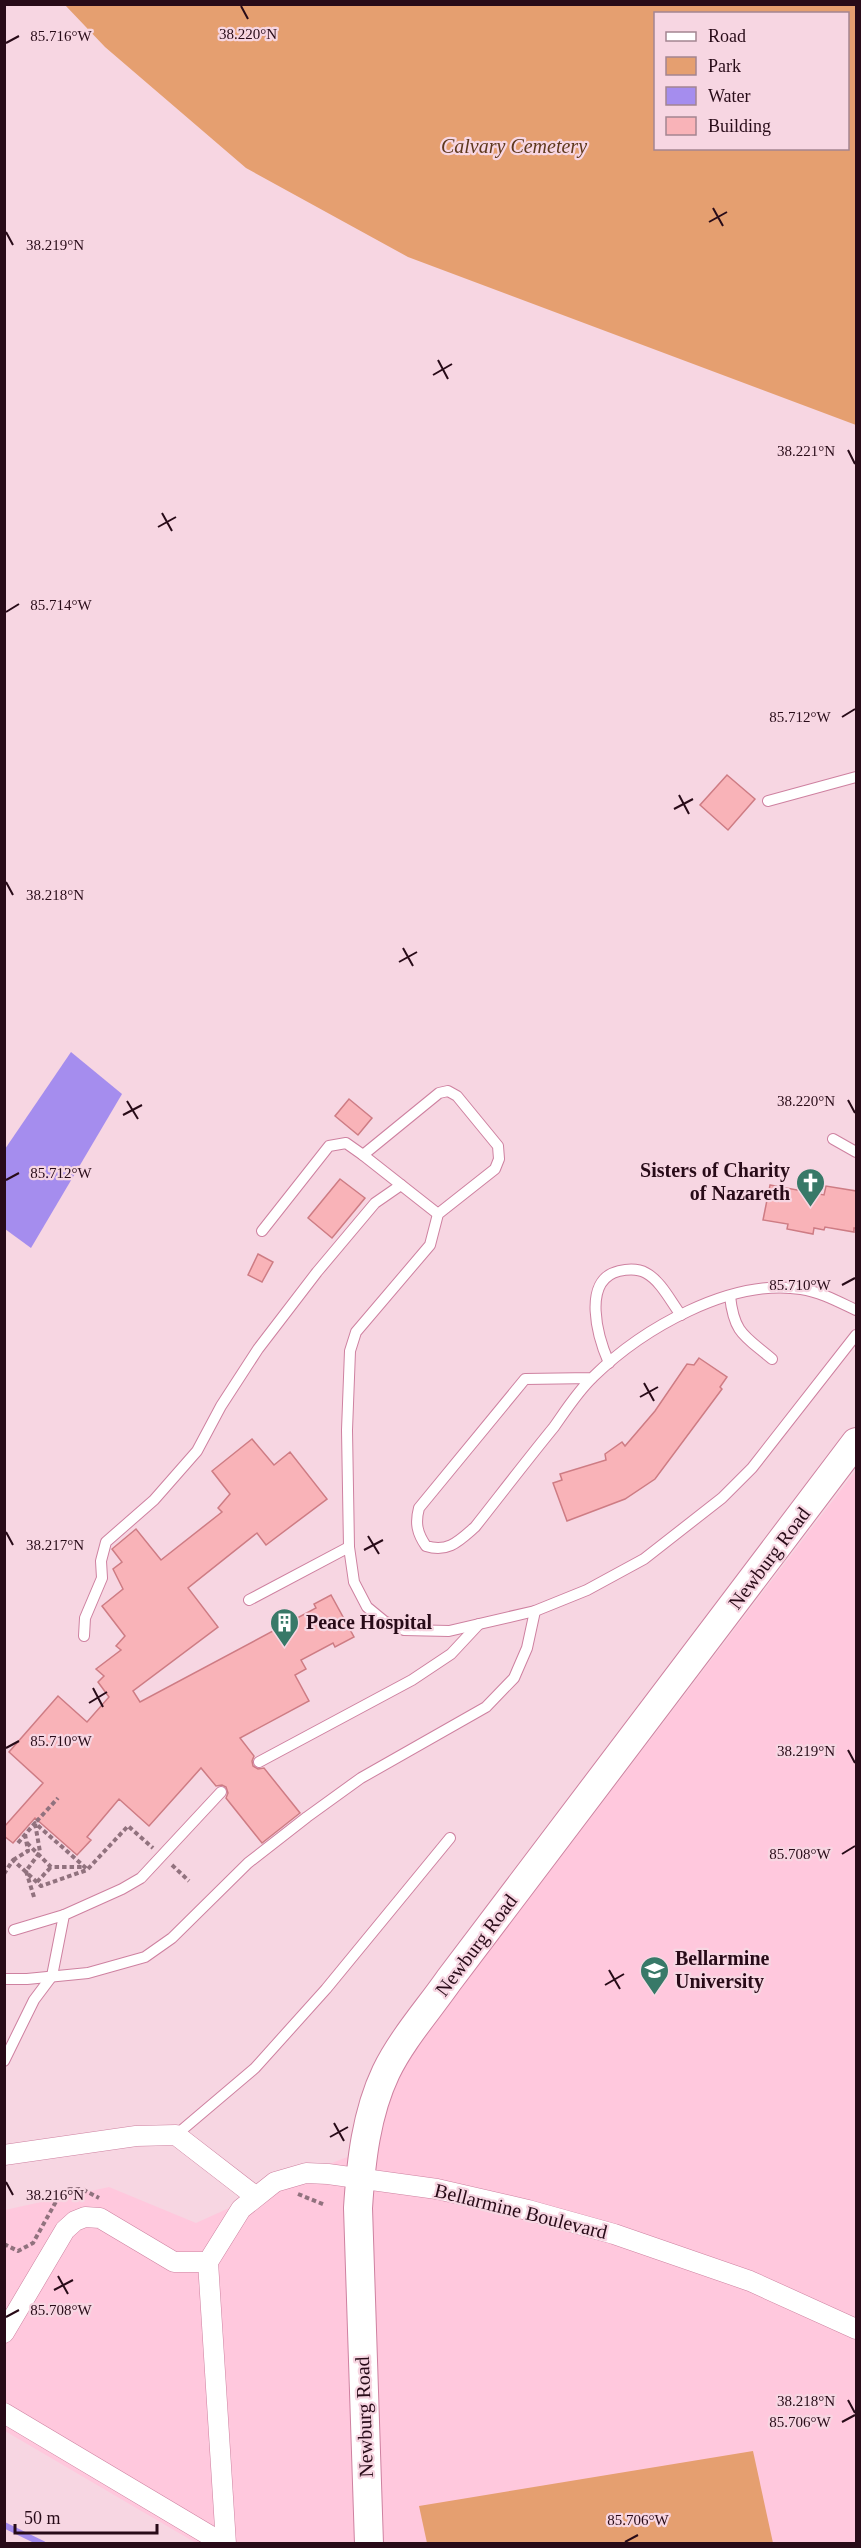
<svg xmlns="http://www.w3.org/2000/svg" width="861" height="2548" font-family="Georgia,serif">
<style>
.built{fill:#ffc8dd}
.green{fill:#e59f70;fill-rule:evenodd}
.water{fill:#a58dee}
.lines{fill:none;stroke-linecap:round;stroke-linejoin:round}
.stream{stroke:#a58dee;stroke-width:6}
.building{fill:#f9b3b8;stroke:#ce7c84;stroke-width:1.5}
.lane-casing{stroke:#ce81a0;stroke-width:12}
.street-casing{stroke:#ce81a0;stroke-width:21}
.secondary-casing{stroke:#ce81a0;stroke-width:30}
.path{stroke:#91727e;stroke-width:4;stroke-dasharray:4.5 3;stroke-linecap:butt}
.lane{stroke:#fff;stroke-width:10}
.street{stroke:#fff;stroke-width:20}
.secondary{stroke:#fff;stroke-width:28}
.ticks{fill:none;stroke:#280b18;stroke-width:2}
.labels{text-anchor:middle;dominant-baseline:central;stroke-width:4.5;stroke-linejoin:round;paint-order:stroke}
.park-label{font-size:20px;font-style:italic;fill:#5e381d;stroke:#f7d6e2}
.poi-label{font-size:20px;font-weight:bold;fill:#280b18;stroke:#f7d6e2;text-anchor:start}
.street-label{font-size:20px;fill:#280b18;stroke:#f7d6e2}
.ticks-label{font-size:15px;text-anchor:middle;fill:#280b18;stroke:#f7d6e2;stroke-width:4.5;stroke-linejoin:round;paint-order:stroke}
</style>
<rect width="100%" height="100%" fill="#f7d6e2"/>
<!-- built -->
<path class="built" d="M856 1470V2543H196L5 2431V2210L109 2187 196 2223 306 2173 363 2151 407 2051 544 1879Z"/>
<!-- green -->
<g class="green">
<path d="M65 5H856V425L408 257 246 168 105 47ZM656 14H848V148H656Z"/>
<path d="M753 2451 773 2543H427L419 2506Z"/>
</g>
<!-- water -->
<path class="water" d="M71 1052 122 1094 31 1248 5 1229V1149Z"/>
<g class="lines">
<!-- stream -->
<path class="stream" d="M4 2525 43 2544"/>
</g>
<!-- building -->
<g class="building">
<path d="M727 775 755 799 728 830 700 805Z"/>
<path d="M349 1099 372 1118 358 1135 335 1116Z"/>
<path d="M340 1179 365 1198 332 1238 308 1218Z"/>
<path d="M770 1185 824 1195 826 1186 856 1191V1228H854V1232L825 1227 824 1230 814 1228 813 1234 787 1229 788 1224 763 1220Z"/>
<path d="M258 1254 273 1262 262 1282 248 1275Z"/>
<path d="M699 1358 727 1377 720 1387 722 1389 655 1479 625 1499 567 1521 553 1483 562 1480 560 1474 606 1460 605 1454 622 1442 625 1446 655 1411 687 1364 694 1365Z"/>
<path d="M252 1439 274 1465 290 1452 327 1499 266 1545 257 1533 188 1588 218 1627 133 1691 140 1702 316 1608 314 1604 331 1595 354 1637 335 1647 333 1643 301 1660 306 1669 295 1675 309 1701 240 1738 254 1756 252 1761 253 1766 258 1769 264 1768 300 1813 262 1843 226 1798 228 1793 226 1787 222 1785 216 1786 201 1768 149 1826 119 1799 87 1837 91 1840 77 1855 35 1818 13 1843 4 1836V1827L43 1783 9 1752 58 1696 87 1722 109 1697 98 1682 104 1676 96 1669 121 1650 116 1646 125 1636 102 1606 123 1589 113 1569 122 1562 112 1549 136 1529 161 1560 222 1512 218 1508 230 1494 212 1471Z"/>
</g>
<g class="lines">
<defs>
<g id="lane">
<path d="M768 801 856 777"/>
<path d="M833 1139 856 1152"/>
<path d="M363 1155 438 1214"/>
<path d="M262 1231 329 1146 346 1143 363 1155 439 1093 448 1091 457 1096 498 1146 499 1159 495 1169 438 1214 430 1245 356 1332 350 1351 347 1430 349 1547 354 1582 367 1607 384 1621 404 1630 449 1631 535 1611 587 1590 644 1559 722 1498 752 1468 856 1335"/>
<path d="M730 1296C734 1334 745 1336 772 1359"/>
<path d="M609 1363C598 1338 581 1280 619 1271 628 1269 637 1268 646 1273 661 1281 671 1302 681 1315"/>
<path d="M592 1378 525 1379 419 1508C415 1523 417 1533 426 1546 448 1553 459 1541 475 1527 501 1494 527 1460 554 1427 566 1410 578 1391 593 1377 642 1329 730 1278 801 1289 821 1292 839 1302 856 1310"/>
<path d="M249 1600 349 1547"/>
<path d="M84 1636 85 1618 102 1578 101 1561 106 1542 154 1500 197 1451 221 1406 258 1349 317 1272 375 1203 401 1185"/>
<path d="M259 1762 412 1680 451 1654 479 1624"/>
<path d="M14 1930 64 1915"/>
<path d="M4 1979H27L88 1973 145 1957 172 1938 248 1863 307 1817 361 1778 486 1707 514 1678 527 1648 535 1611"/>
<path d="M4 2061 34 2000 52 1976 64 1915 122 1889 141 1878 221 1792"/>
<path d="M176 2135 255 2068 326 1989 450 1838"/>
</g>
<g id="street">
<path d="M4 2155 136 2136 176 2135 255 2196"/>
<path d="M4 2333 65 2230 75 2221 85 2217 100 2218 174 2262H208"/>
<path d="M4 2413 224 2544"/>
<path d="M226 2544 208 2262 241 2209 275 2182 306 2173 328 2174 437 2189 528 2210 614 2234 750 2281 856 2329"/>
</g>
<path id="secondary" d="M369 2544 358 2208C361 2162 366 2114 386 2072 402 2039 428 2010 449 1980L856 1442"/>
</defs>
<!-- lane casing -->
<use href="#lane" class="lane-casing"/>
<!-- street casing -->
<use href="#street" class="street-casing"/>
<!-- secondary casing -->
<use href="#secondary" class="secondary-casing"/>
<!-- path -->
<g class="path">
<path d="M18 1843 35 1823 87 1869"/>
<path d="M27 1843 51 1867H83"/>
<path d="M13 1860 28 1851 25 1834"/>
<path d="M172 1865 189 1881"/>
<path d="M4 1874 13 1860 41 1886 87 1870 128 1826 153 1848"/>
<path d="M37 1882 51 1867"/>
<path d="M34 1897 26 1871 40 1852 35 1823 58 1798"/>
<path d="M298 2194 325 2205"/>
<path d="M4 2244 18 2251 33 2243 58 2198 69 2189H82L99 2198"/>
</g>
<!-- lane -->
<use href="#lane" class="lane"/>
<!-- street -->
<use href="#street" class="street"/>
<!-- secondary -->
<use href="#secondary" class="secondary"/>
</g>
<!-- ticks -->
<path class="ticks" d="M241 6 248 19M6 43 19 36M713 208 723 226M709 222 727 212M6 232 13 245M438 360 448 379M433 375 452 364M848 450 855 464M162 513 172 531M158 527 176 517M6 612 19 604M842 717 855 709M679 795 689 814M674 809 693 799M6 882 13 895M403 948 413 966M399 962 417 952M848 1100 855 1113M127 1101 138 1119M123 1115 142 1105M6 1180 19 1173M842 1285 855 1278M644 1383 654 1401M640 1397 658 1387M6 1532 13 1545M368 1536 379 1554M364 1550 383 1540M93 1688 103 1707M89 1703 107 1692M6 1748 19 1741M848 1750 855 1763M842 1854 855 1846M609 1970 620 1989M605 1985 624 1974M334 2123 344 2141M330 2137 348 2127M6 2182 13 2195M58 2276 68 2294M54 2290 73 2280M6 2317 19 2310M848 2400 855 2413M842 2422 855 2415M625 2542 638 2535"/>
<!-- icons -->
<defs>
<symbol id="church-pin" viewBox="-11 -11 22 30"><path d="M0 17L-7.5 6A9.5 9.5 0 1 1 7.5 6Z" fill="#387968" stroke="#f7d6e2"/><path d="M-1.2-6h2.4v3.5h3.3v2.4h-3.3V6h-2.4V-.1h-3.3v-2.4h3.3Z" fill="#fff"/></symbol>
<symbol id="building-pin" viewBox="-11 -11 22 30"><path d="M0 17L-7.5 6A9.5 9.5 0 1 1 7.5 6Z" fill="#387968" stroke="#f7d6e2"/><path d="M-4-6H4V6H1V3H-1V6H-4ZM-2.5-4.3h1.7v1.8h-1.7ZM.8-4.3h1.7v1.8H.8ZM-2.5-1h1.7V.8h-1.7ZM.8-1h1.7V.8H.8Z" fill="#fff"/></symbol>
<symbol id="university-pin" viewBox="-11 -11 22 30"><path d="M0 17L-7.5 6A9.5 9.5 0 1 1 7.5 6Z" fill="#387968" stroke="#f7d6e2"/><path d="M0-5L7-2L0 1L-7-2ZM-4 1L0 2.5L4 1V4Q0 6-4 4Z" fill="#fff"/></symbol>
</defs>
<g fill-rule="evenodd">
<use href="#church-pin" x="794" y="1166" width="33" height="45"/>
<use href="#building-pin" x="268" y="1606" width="33" height="45"/>
<use href="#university-pin" x="638" y="1954" width="33" height="45"/>
</g>
<g class="labels">
<!-- park labels -->
<g class="park-label">
<text x="514" y="146">Calvary Cemetery</text>
</g>
<!-- poi labels -->
<g class="poi-label">
<text x="790" y="1170" text-anchor="end">Sisters of Charity<tspan x="790" dy="23">of Nazareth</tspan></text>
<text x="306" y="1622">Peace Hospital</text>
<text x="675" y="1958">Bellarmine<tspan x="675" dy="23">University</tspan></text>
</g>
<!-- street labels -->
<g class="street-label">
<text transform="translate(769 1558) rotate(-53)">Newburg Road</text>
<text transform="translate(476 1945) rotate(-53)">Newburg Road</text>
<text transform="translate(521 2211) rotate(14)">Bellarmine Boulevard</text>
<text transform="translate(364 2417) rotate(-92)">Newburg Road</text>
</g>
</g>
<g class="ticks-label">
<text x="248" y="39">38.220°N</text>
<text x="61" y="41">85.716°W</text>
<text x="55" y="250">38.219°N</text>
<text x="806" y="456">38.221°N</text>
<text x="61" y="610">85.714°W</text>
<text x="800" y="722">85.712°W</text>
<text x="55" y="900">38.218°N</text>
<text x="806" y="1106">38.220°N</text>
<text x="61" y="1178">85.712°W</text>
<text x="800" y="1290">85.710°W</text>
<text x="55" y="1550">38.217°N</text>
<text x="61" y="1746">85.710°W</text>
<text x="806" y="1756">38.219°N</text>
<text x="800" y="1859">85.708°W</text>
<text x="55" y="2200">38.216°N</text>
<text x="61" y="2315">85.708°W</text>
<text x="806" y="2406">38.218°N</text>
<text x="800" y="2427">85.706°W</text>
<text x="638" y="2525">85.706°W</text>
</g>
<!-- border -->
<rect width="861" height="2548" fill="none" stroke="#280b18" stroke-width="12"/>
<!-- legend -->
<rect x="654" y="12" width="195" height="138" fill="#f7d6e2" stroke="#a48591" stroke-width="1.5"/>
<rect x="666" y="32" width="30" height="9" fill="#ffffff" stroke="#a48591" stroke-width="1.5"/>
<text x="708" y="42" font-size="18" fill="#280b18">Road</text>
<rect x="666" y="57" width="30" height="18" fill="#e59f70" stroke="#a48591" stroke-width="1.5"/>
<text x="708" y="72" font-size="18" fill="#280b18">Park</text>
<rect x="666" y="87" width="30" height="18" fill="#a58dee" stroke="#a48591" stroke-width="1.5"/>
<text x="708" y="102" font-size="18" fill="#280b18">Water</text>
<rect x="666" y="117" width="30" height="18" fill="#f9b3b8" stroke="#a48591" stroke-width="1.5"/>
<text x="708" y="132" font-size="18" fill="#280b18">Building</text>
<!-- scale -->
<path d="M15 2524v9h142v-9" fill="none" stroke="#280b18" stroke-width="3"/>
<text x="24" y="2524" font-size="18" fill="#280b18" stroke="#f7d6e2" stroke-width="4.5" paint-order="stroke">50 m</text>
</svg>
